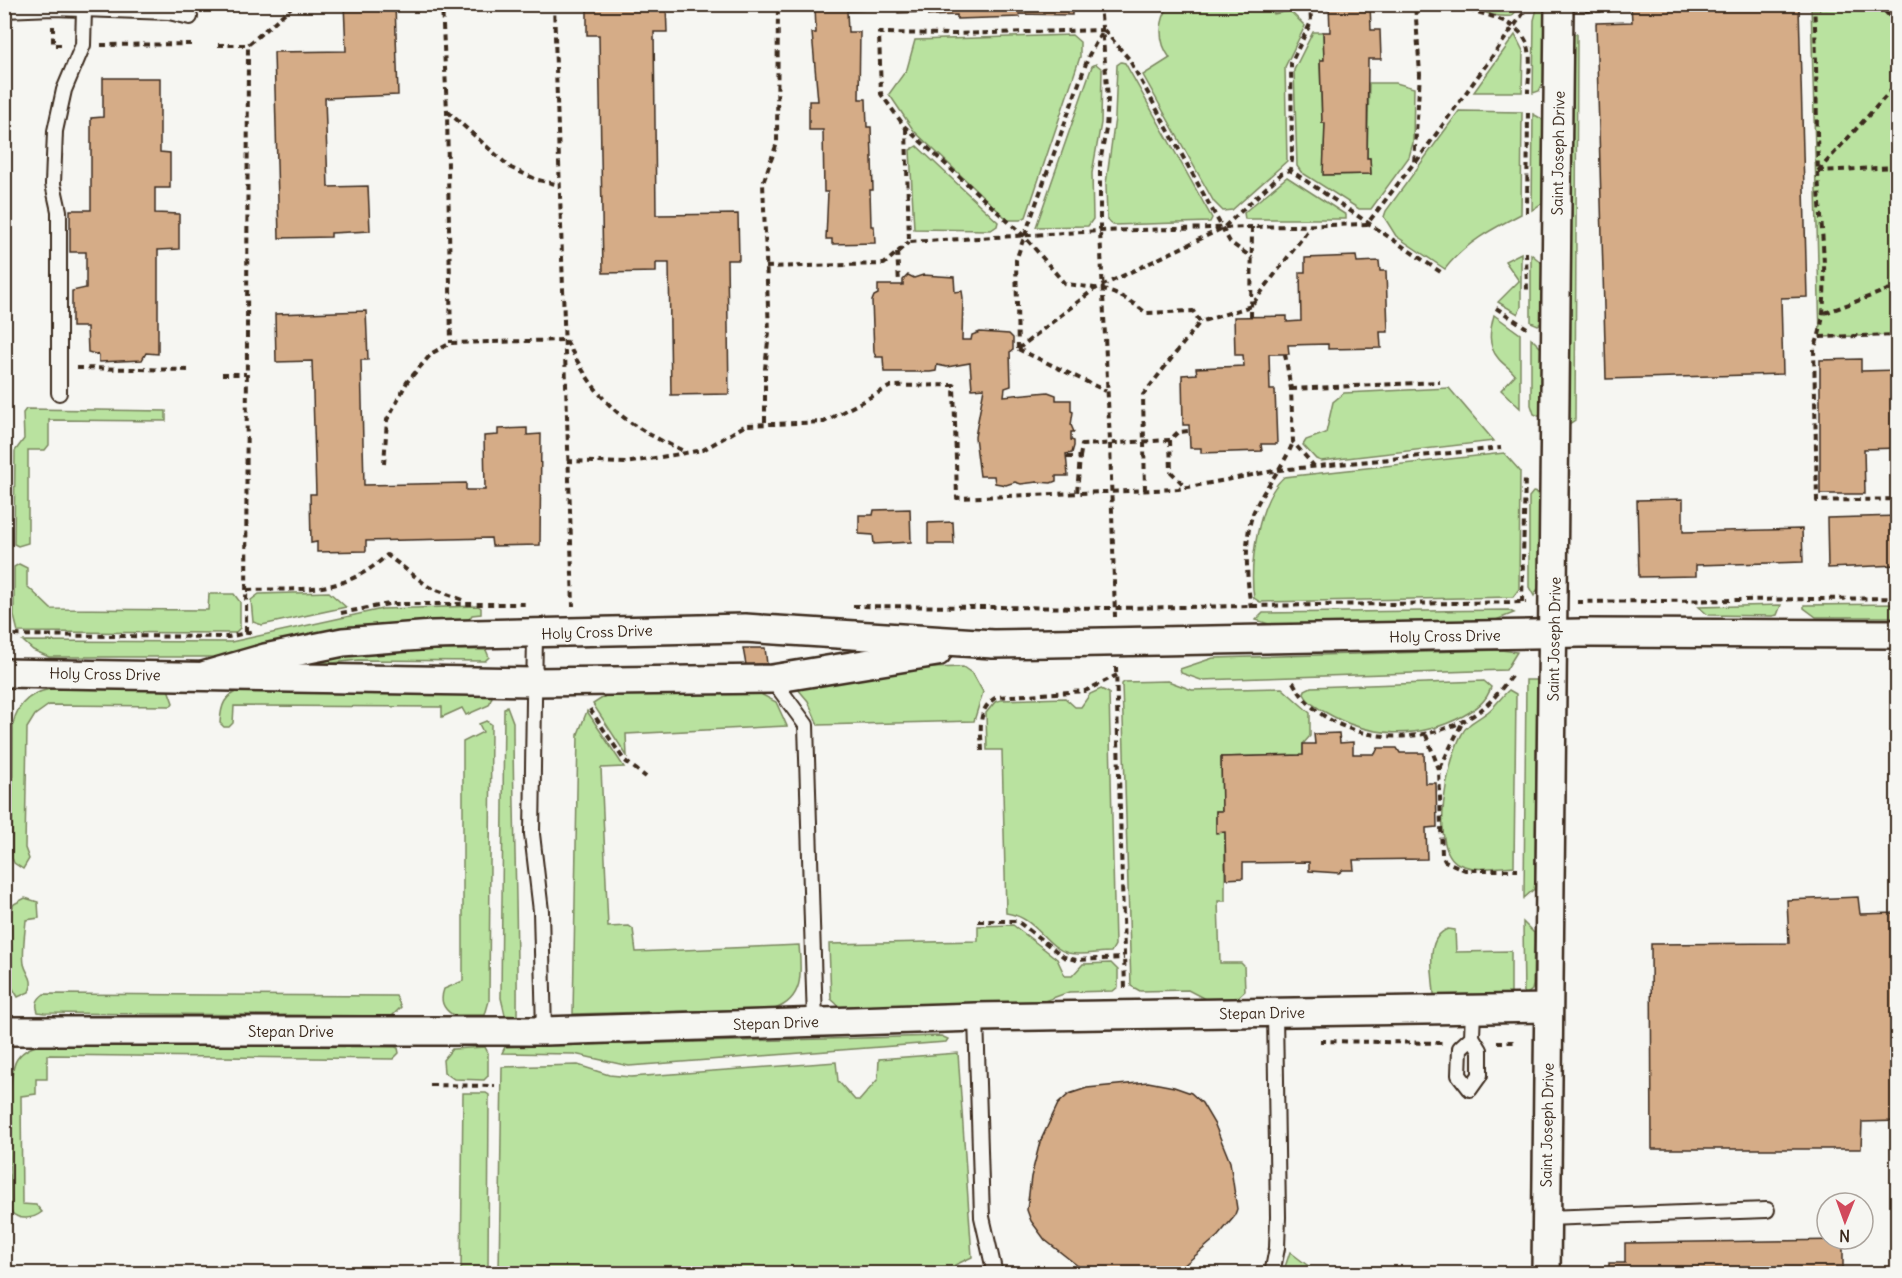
<svg xmlns="http://www.w3.org/2000/svg" width="1902" height="1278" font-family="Delius,sans-serif">
<style>
.green{fill:#b9e29f;stroke:#7a865e;stroke-width:1.5}
.building{fill:#d5ac87;stroke:#3b2a1e;stroke-width:1.5}
.lines{fill:none;stroke-linecap:round;stroke-linejoin:round}
.service-casing{stroke:#3b2a1e;stroke-width:18}
.minor-casing{stroke:#3b2a1e;stroke-width:32}
.path{stroke:#3b2a1e;stroke-width:4;stroke-dasharray:6 4.5;stroke-linecap:butt}
.service{stroke:#f6f6f2;stroke-width:14}
.minor{stroke:#f6f6f2;stroke-width:27}
.labels{text-anchor:middle;dominant-baseline:central;stroke-width:4.5;stroke-linejoin:round;paint-order:stroke}
.street-label{font-size:15px;fill:#3b2a1e;stroke:#f6f6f2}
</style>
<rect width="100%" height="100%" fill="#f6f6f2"/>
<filter id="ink" filterUnits="userSpaceOnUse"><feTurbulence type="fractalNoise" baseFrequency=".0167" numOctaves="2"/><feDisplacementMap in="SourceGraphic" scale="12" xChannelSelector="R" yChannelSelector="G"/><feConvolveMatrix kernelMatrix="1 2 1 2 8 2 1 2 1" color-interpolation-filters="sRGB"/></filter>
<g filter="url(#ink)">
<!-- green -->
<g class="green">
<path d="M1170 5H1268L1274 14 1290 11 1305 26 1285 67 1287 161 1232 210 1223 211 1214 202 1143 75 1170 58C1158 42 1158 21 1170 5Z"/>
<path d="M1476 5V4L1521 5 1512 16C1499 17 1484 15 1476 5Z"/>
<path d="M1538 5H1545L1544 81 1539 91 1533 93 1534 20Z"/>
<path d="M1811 5H1897V335L1820 337Z"/>
<path d="M1313 32H1323L1324 60 1320 61 1322 123H1325L1324 175 1371 174 1370 158H1367L1369 83H1396L1414 88 1413 143 1409 157 1371 209H1359L1301 172 1297 166 1294 70Z"/>
<path d="M1572 33 1577 34 1575 420 1569 424Z"/>
<path d="M1072 35 1080 42V57L1026 217 1020 220H1008L914 131 889 94 907 69 915 40Z"/>
<path d="M1515 35 1523 51 1522 92H1474Z"/>
<path d="M1121 62 1125 63 1212 218 1210 222 1113 225 1107 220 1106 184 1115 118 1117 65Z"/>
<path d="M1096 64 1102 69 1101 123 1092 173 1093 219 1088 226 1036 227 1092 66Z"/>
<path d="M1459 111 1522 112 1521 214C1492 229 1465 243 1445 269L1396 236 1384 217 1386 211Z"/>
<path d="M1533 114 1542 119 1544 124 1542 203 1532 210Z"/>
<path d="M917 146 998 222 997 226 991 230 914 229 910 150Z"/>
<path d="M1287 177 1346 215V219H1245L1244 213 1247 210Z"/>
<path d="M1521 253V307L1518 314 1498 302 1519 281 1505 261Z"/>
<path d="M1531 254 1542 263 1543 322 1538 325 1531 322Z"/>
<path d="M1494 315 1520 334V408L1501 390 1515 375C1511 368 1503 365 1498 358 1487 345 1490 330 1494 315Z"/>
<path d="M1531 338 1542 349 1541 417 1534 414 1531 405Z"/>
<path d="M1449 388 1494 441 1321 461 1316 459 1303 445 1306 440 1326 433 1333 402 1344 393Z"/>
<path d="M26 409 166 411V421L49 420V445L45 450H28V543L18 546 14 544 15 451 24 439 23 413Z"/>
<path d="M1504 453 1520 471 1519 589 1513 597 1260 602 1254 598C1249 565 1258 500 1284 477Z"/>
<path d="M1533 492 1537 493 1541 505 1540 584 1534 596 1529 587V497Z"/>
<path d="M19 564 27 568V586L51 609 208 610 209 594H234L240 602V628L235 633 18 632 14 616V567Z"/>
<path d="M329 592 346 607 262 625 253 622 251 600 259 594Z"/>
<path d="M1897 604V617H1816L1804 608V605Z"/>
<path d="M1781 605 1777 615 1772 616 1708 615 1699 607Z"/>
<path d="M478 606 481 608V614L472 615 464 627 232 657H49L33 650 23 641 231 642 382 609Z"/>
<path d="M1508 610 1514 613 1496 620 1272 625 1256 620 1263 613Z"/>
<path d="M359 649 486 650 489 657 485 661 358 660 256 672Z"/>
<path d="M1501 650 1517 652 1506 670 1201 680 1181 673 1180 669 1213 658Z"/>
<path d="M963 667 973 674 983 692 974 721 818 725 808 701 797 688 862 670Z"/>
<path d="M1526 680H1537L1535 883 1534 889 1524 898Z"/>
<path d="M1168 681 1192 690 1282 688 1310 713V736L1303 744V755L1221 757 1222 811H1216V832H1225V901H1218L1220 963H1241L1244 966 1245 991 1234 1001H1209L1188 990 1140 991 1131 986 1122 684 1124 682Z"/>
<path d="M1484 681 1491 687C1487 701 1476 709 1463 716 1418 740 1369 738 1325 712 1317 707 1308 703 1304 694L1305 690 1311 687Z"/>
<path d="M747 687 776 702 787 726 626 734 627 756 593 704 610 693Z"/>
<path d="M58 688 168 689 173 703 171 706 49 705 35 715 27 728 25 848 29 859 23 869 14 863 12 858 13 724C18 700 35 690 58 688Z"/>
<path d="M243 689 489 694 492 697 489 705 466 715 462 708 442 717V707L234 706 233 723 229 727H224L220 723C221 705 224 695 243 689Z"/>
<path d="M1101 689 1109 693 1115 945 1111 952C1098 952 1081 956 1068 953 1045 947 1037 917 1006 913L1002 750H987L986 713 995 702 1001 700 1065 698 1075 707H1081L1090 694Z"/>
<path d="M1509 690 1516 694 1514 866C1497 867 1474 872 1459 864 1428 850 1448 758 1462 734 1468 722 1480 719 1490 710 1497 704 1502 696 1509 690Z"/>
<path d="M507 706 513 722C513 820 518 918 517 1016L505 1015 501 998 504 709Z"/>
<path d="M587 711 624 767 601 768 608 927 629 926 633 929 636 952 799 945C801 971 805 998 775 1009L573 1014 578 734Z"/>
<path d="M486 721 491 724 489 1001 485 1015H453C442 1008 440 1000 444 989L463 981V742L483 732 479 724Z"/>
<path d="M25 898 38 902 39 918 26 920C25 933 22 951 24 964 27 976 35 978 29 992L18 997 10 984 11 910 14 904Z"/>
<path d="M1523 922 1534 933 1533 985 1532 990 1524 996Z"/>
<path d="M1013 925 1057 959 1065 976H1072L1083 964 1111 963 1118 970V987L1113 991 1069 992 1039 1003 841 1008 831 999 829 944 978 941V926Z"/>
<path d="M1448 929 1455 930 1456 952 1511 951V998H1436L1434 994C1433 973 1424 938 1448 929Z"/>
<path d="M44 994 396 996 401 1007 392 1016 44 1013 38 1012C35 1004 37 999 44 994Z"/>
<path d="M941 1036 948 1039 946 1042 629 1066 574 1054 502 1053 505 1047Z"/>
<path d="M45 1044 395 1047 398 1048 399 1053 393 1059 47 1055V1079H36V1094L21 1096 22 1204 36 1205 42 1212C33 1219 19 1221 11 1212 11 1183 4 1078 17 1059 24 1049 34 1046 45 1044Z"/>
<path d="M485 1047 488 1053V1076L484 1080 454 1079 444 1072 443 1060 452 1049Z"/>
<path d="M958 1053 972 1257 955 1265V1273H499L502 1067 578 1065 609 1075 631 1077 836 1062 838 1081 855 1100H860L878 1079 879 1059Z"/>
<path d="M463 1093H486L489 1095 488 1273H461Z"/>
<path d="M1290 1252 1311 1268V1273H1283Z"/>
</g>
<!-- building -->
<g class="building">
<path d="M344 4H395L398 95 325 98 328 187 368 186 370 231 331 233V237L279 238 274 52 346 51Z"/>
<path d="M587 4H666L667 32H654L656 215 738 214 739 260H727L729 394 671 395 669 263H656V272L603 273 599 35H587Z"/>
<path d="M815 4H1072V15L1019 14 1020 17 957 19V15L928 16V12L898 13V9L847 11 848 32H860L859 99H866L867 127H871L873 190H870L871 226H874L875 243 832 244V239H826L828 192H824L823 130H809V101H818L812 33H816Z"/>
<path d="M1329 4H1370L1371 30H1380L1381 59H1368L1367 158H1370L1371 174 1323 175 1325 123H1322L1320 60H1324L1323 32H1330Z"/>
<path d="M1631 4H1771V8L1799 7 1807 297 1781 298 1783 374 1606 379 1596 23 1632 22Z"/>
<path d="M103 78H160V152L170 153V188H155V213L179 214V249L158 250V354L146 353 142 360 99 362V355L88 352 87 327H72V291L86 288V252H70V210H91V118L103 117Z"/>
<path d="M1356 256 1357 262 1379 261 1380 271H1386L1388 332H1380L1381 348 1328 349V344L1288 345 1289 354H1269L1270 390H1275L1277 444H1261L1262 451 1201 453V448H1190L1189 425H1183L1182 375 1197 374 1196 368 1244 366 1243 355H1235L1234 317 1287 316V322L1301 321 1300 272H1305V258Z"/>
<path d="M908 275 914 278 923 275 954 277 955 292 962 291 963 298 962 340H971L972 335 980 332 1009 334 1013 338V350L1010 352 1011 386 1005 388 1004 396 1048 392 1056 395V400H1071V411L1073 412 1071 425 1074 432H1071V440L1074 441V446L1072 453 1066 454 1068 476H1056V481L1051 483 1037 482 1021 484 1015 482 1006 485 995 483 994 476H980L975 437 984 388 972 389 970 363 947 367 937 365 936 371 930 372H884L883 357H876L874 352 872 301 874 296 878 294V285H903V280Z"/>
<path d="M366 311 368 360H361L364 485 466 483V490H485L484 436 498 435V429L527 428V435L541 434 540 545 492 546 491 538 366 541V551L317 552V542L311 543 310 494H316L312 361 276 362 275 314Z"/>
<path d="M1861 359V371L1898 370V448L1864 449 1865 494H1820V360Z"/>
<path d="M1683 499V532L1802 529 1803 562 1696 565V576L1639 577 1637 500Z"/>
<path d="M910 509 911 542 874 544 873 535 859 534V515H873L874 510Z"/>
<path d="M1898 516V565L1828 568 1827 518Z"/>
<path d="M953 522 954 544H928V523Z"/>
<path d="M743 648H765L767 664 746 665Z"/>
<path d="M1339 733 1340 743 1353 742V754H1375L1378 748H1397L1400 753H1424L1425 783H1436L1437 827 1426 828 1427 859 1353 860 1354 870H1343L1339 873 1309 871V862L1243 863V878L1226 879 1225 832 1216 833V811H1222L1221 757 1303 755V744H1315L1314 734Z"/>
<path d="M1858 897 1860 914 1897 913 1898 1121 1862 1122 1861 1149H1652L1651 944 1789 943 1787 900Z"/>
<path d="M1148 1082 1174 1087 1191 1093 1202 1103 1215 1125 1230 1162 1237 1209 1234 1217 1218 1236 1174 1274H1088L1045 1240 1031 1221 1027 1210 1031 1177 1040 1142 1058 1104 1069 1094 1087 1088Z"/>
<path d="M1843 1240V1274H1609V1263H1625V1243Z"/>
</g>
<g class="lines">
<defs>
<g id="service">
<path d="M4 10 53 8 169 12 190 17"/>
<path d="M59 393V211L53 184 55 131 64 90 83 45 84 9"/>
<path d="M535 634 532 834 541 911 544 1031"/>
<path d="M772 679 806 725 815 1022"/>
<path d="M976 1017 982 1217 995 1274"/>
<path d="M1472 1037 1460 1048 1459 1075 1470 1089 1480 1075V1050L1472 1037 1473 1010"/>
<path d="M1546 1218 1767 1210"/>
<path d="M1272 1274 1277 1248 1278 1217 1275 1012"/>
</g>
<g id="minor">
<path d="M4 673 534 682 772 679 937 652"/>
<path d="M206 675 265 658 343 642 433 635 745 628 993 644 1581 633 1898 634"/>
<path d="M4 1031H544L976 1017 1548 1008"/>
<path d="M1546 1274 1559 4"/>
</g>
</defs>
<!-- service casing -->
<use href="#service" class="service-casing"/>
<!-- minor casing -->
<use href="#minor" class="minor-casing"/>
<!-- path -->
<g class="path">
<path d="M442 4 447 111 451 343"/>
<path d="M554 4 573 606"/>
<path d="M1100 4 1108 98 1106 129 1100 163V231L1110 442 1115 617"/>
<path d="M1310 4 1311 22 1291 63 1292 160 1290 170 1442 273"/>
<path d="M1814 4C1817 60 1816 115 1818 170 1819 216 1834 309 1814 348L1817 501 1898 499"/>
<path d="M1878 4 1898 25"/>
<path d="M1416 5C1447 7 1517 10 1528 46 1532 58 1528 79 1528 93"/>
<path d="M1815 8 1873 4"/>
<path d="M1585 11 1614 10 1615 4"/>
<path d="M53 26V45H63"/>
<path d="M1104 30 953 34 879 33 881 94 905 127 1024 236 1065 284C1100 288 1118 290 1146 313L1193 311 1200 322 1251 306 1312 225"/>
<path d="M1104 30 1129 59 1230 242 1252 258"/>
<path d="M101 45 195 44"/>
<path d="M218 45H248"/>
<path d="M447 111 511 168 538 180 560 185"/>
<path d="M906 128 909 242 1100 231 1367 224 1414 163 1420 74 1415 4"/>
<path d="M1416 162 1530 4"/>
<path d="M1818 171 1898 83"/>
<path d="M1818 171 1898 167"/>
<path d="M1527 213 1528 113"/>
<path d="M897 252 899 283"/>
<path d="M1526 252 1527 290"/>
<path d="M766 267 884 264 909 242"/>
<path d="M1496 308 1527 328"/>
<path d="M1825 313 1898 286"/>
<path d="M1251 317 1252 227"/>
<path d="M1820 337 1898 335"/>
<path d="M1018 349 1016 260 1089 55 1103 30"/>
<path d="M1018 349 1093 290 1223 228 1282 173 1290 170"/>
<path d="M1018 349 1106 391"/>
<path d="M1285 354 1291 389 1293 442 1314 466"/>
<path d="M77 368 191 370"/>
<path d="M222 374H246"/>
<path d="M1291 389 1440 382"/>
<path d="M765 422V369L769 332 763 183 777 143 778 4"/>
<path d="M1170 440 1171 472 1186 487"/>
<path d="M1067 457H1080L1077 493"/>
<path d="M1080 457 1082 445 1170 440 1178 432 1189 431"/>
<path d="M567 461 626 463 703 450 746 425 824 422 891 386 954 385 957 498 1178 489 1279 470 1501 448"/>
<path d="M384 464 387 420 407 382 432 353 451 343 566 340C598 403 622 424 686 452"/>
<path d="M1145 490 1143 395 1200 322"/>
<path d="M247 590C303 588 343 596 387 555L429 587 463 600"/>
<path d="M1522 602 1525 476"/>
<path d="M1577 602 1898 598"/>
<path d="M853 606 1115 608 1526 602"/>
<path d="M1251 608C1247 581 1243 536 1254 511 1264 487 1284 467 1293 442"/>
<path d="M341 613 389 604H527"/>
<path d="M246 632 248 45 295 4"/>
<path d="M4 635 228 637 254 631"/>
<path d="M1116 667 1125 989"/>
<path d="M1293 682C1327 745 1423 751 1478 712 1492 702 1502 688 1512 675"/>
<path d="M590 709 624 760 646 777"/>
<path d="M1426 735 1439 769 1442 855 1445 861 1465 870H1518"/>
<path d="M982 751C981 729 976 709 997 697L1085 691 1117 675"/>
<path d="M1440 768 1463 721"/>
<path d="M978 921H1017L1064 957 1076 960 1124 958"/>
<path d="M1320 1041 1442 1043"/>
<path d="M1497 1042H1517"/>
<path d="M430 1085 495 1086"/>
</g>
<!-- service -->
<use href="#service" class="service"/>
<!-- minor -->
<use href="#minor" class="minor"/>
</g>
</g>
<g class="labels">
<!-- street labels -->
<g class="street-label">
<text transform="translate(1558 153) rotate(-89)">Saint Joseph Drive</text>
<text transform="translate(597 632) rotate(-2)">Holy Cross Drive</text>
<text transform="translate(1445 636) rotate(-1)">Holy Cross Drive</text>
<text transform="translate(1554 639) rotate(-89)">Saint Joseph Drive</text>
<text transform="translate(105 674) rotate(1)">Holy Cross Drive</text>
<text transform="translate(1262 1013) rotate(-1)">Stepan Drive</text>
<text transform="translate(776 1023) rotate(-2)">Stepan Drive</text>
<text x="291" y="1031">Stepan Drive</text>
<text transform="translate(1547 1125) rotate(-89)">Saint Joseph Drive</text>
</g>
</g>
<!-- margin -->
<rect width="1902" height="1278" fill="none" stroke="#f6f6f2" stroke-width="24"/>
<rect x="12" y="12" width="1878" height="1254" fill="none" stroke="#3b2a1e" stroke-width="2" filter="url(#ink)"/>
<!-- north arrow -->
<g transform="translate(1845 1221) rotate(181)"><circle r="28" fill="#f6f6f2" stroke="#aba49d" stroke-width="1.5"/>
<path d="M0-4.5L10 22L0 15L-10 22Z" fill="#d1495b"/>
<text y="-9" font-size="16" font-weight="bold" text-anchor="middle" fill="#3b2a1e">N</text>
</g>
</svg>
